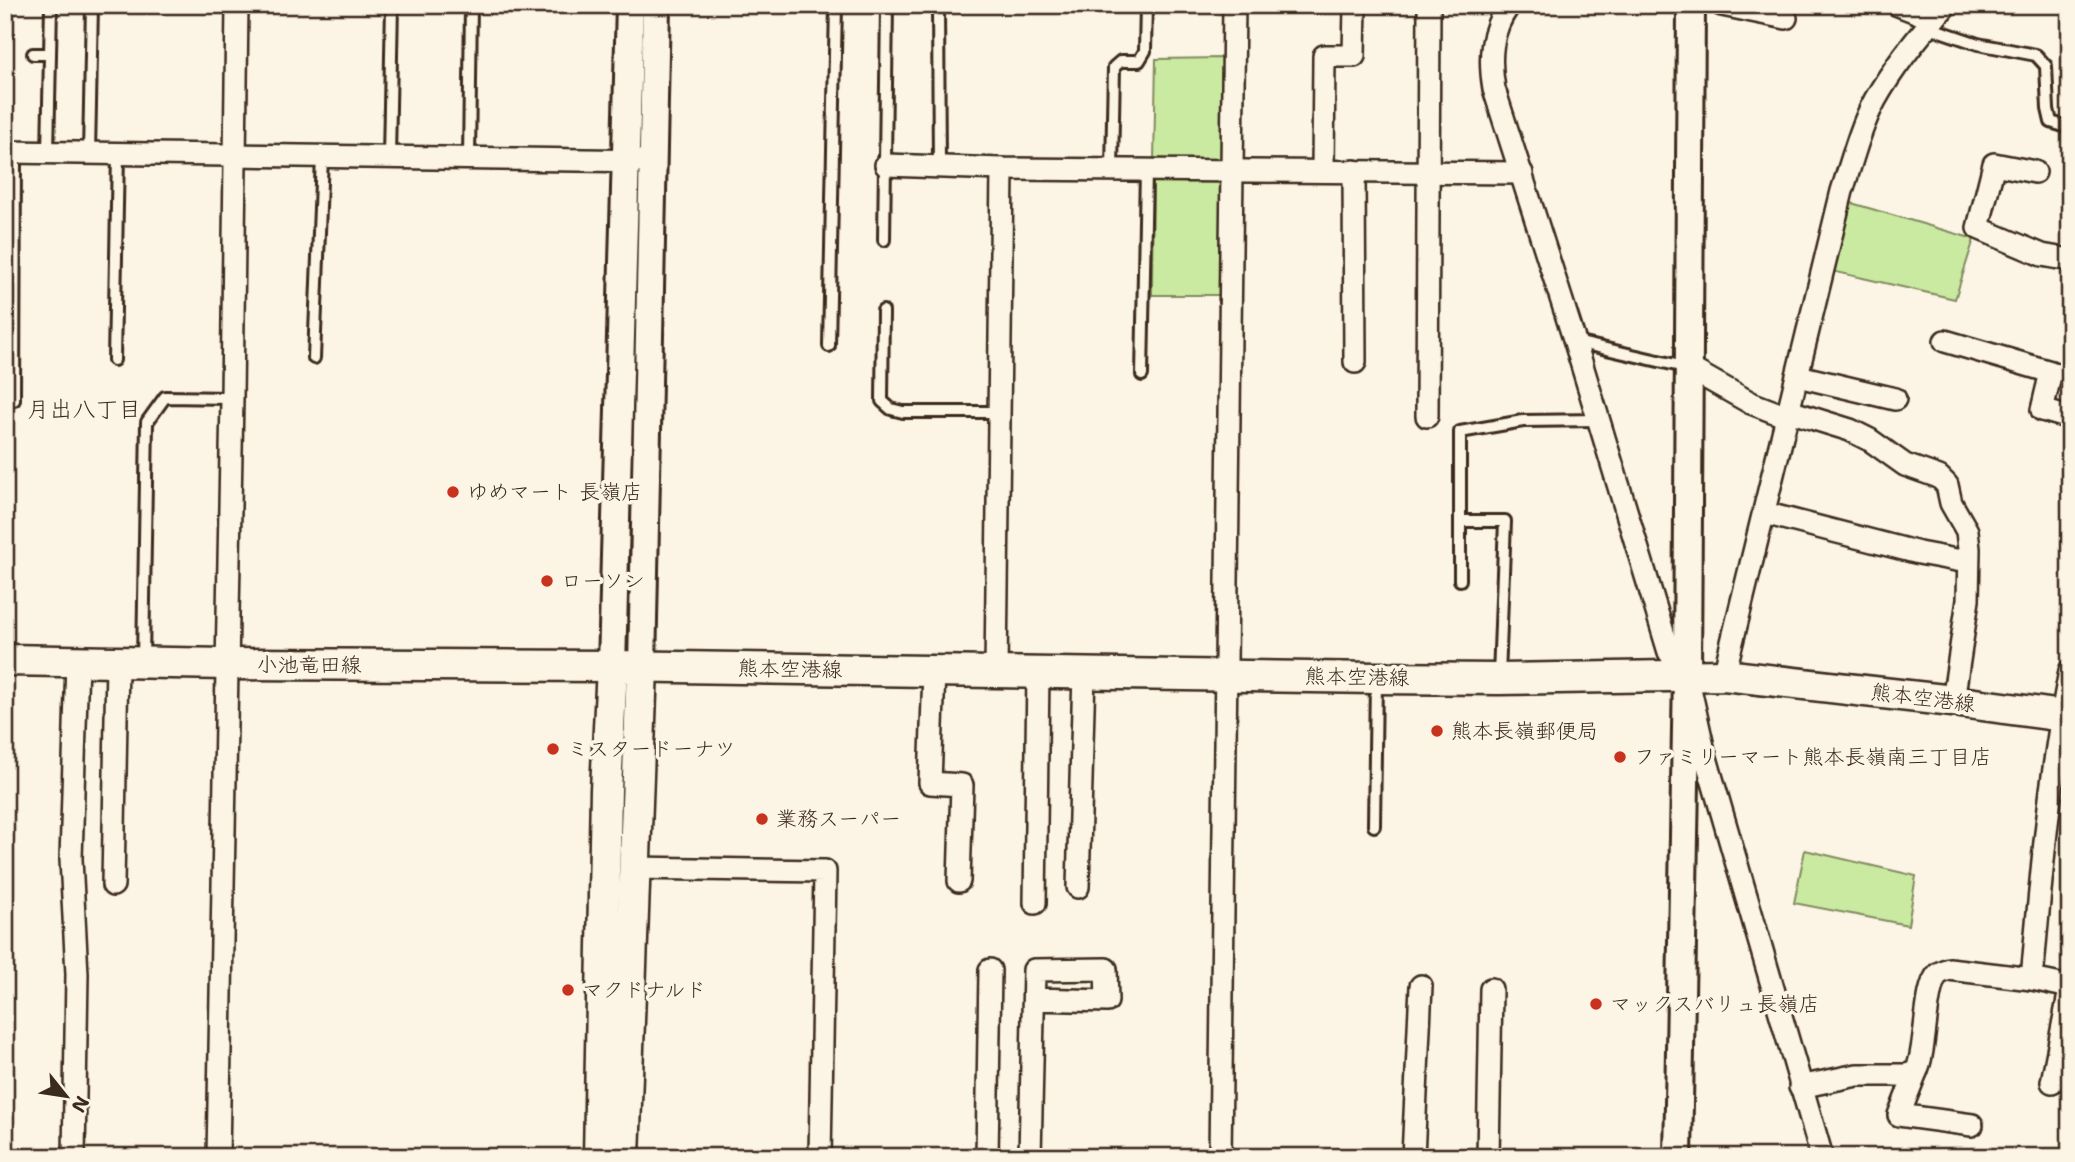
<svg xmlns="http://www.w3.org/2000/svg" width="2075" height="1162" font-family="'Shantell Sans','Klee One',sans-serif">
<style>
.green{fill:#caeaa2;stroke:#828a60;stroke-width:2}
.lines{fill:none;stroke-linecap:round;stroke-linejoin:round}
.stream{stroke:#628a8f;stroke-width:5}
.service-casing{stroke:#3b2a1e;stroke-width:16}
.minor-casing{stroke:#3b2a1e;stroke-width:26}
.tertiary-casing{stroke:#3b2a1e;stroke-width:32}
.secondary-casing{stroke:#3b2a1e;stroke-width:35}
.service{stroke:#fcf5e5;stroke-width:10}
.minor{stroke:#fcf5e5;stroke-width:21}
.tertiary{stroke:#fcf5e5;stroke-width:26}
.secondary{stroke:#fcf5e5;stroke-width:30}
.poi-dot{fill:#c8321e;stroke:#fcf5e5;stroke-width:2.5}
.labels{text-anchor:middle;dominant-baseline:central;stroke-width:7;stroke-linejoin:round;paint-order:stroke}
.poi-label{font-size:21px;fill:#3b2a1e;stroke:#fcf5e5;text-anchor:start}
.street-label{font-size:21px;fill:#3b2a1e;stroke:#fcf5e5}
.neighbourhood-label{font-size:23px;fill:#3b2a1e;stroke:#fcf5e5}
</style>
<rect width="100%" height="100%" fill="#fcf5e5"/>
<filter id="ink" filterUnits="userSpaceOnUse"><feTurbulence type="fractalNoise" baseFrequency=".0143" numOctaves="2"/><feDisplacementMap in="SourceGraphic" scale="14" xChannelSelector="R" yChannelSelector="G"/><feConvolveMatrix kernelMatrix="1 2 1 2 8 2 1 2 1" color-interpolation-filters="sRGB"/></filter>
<g filter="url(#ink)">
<!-- green -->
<g class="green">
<path d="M1222 58 1224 163 1154 161 1156 59Z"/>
<path d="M1153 177 1225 178 1224 295H1152Z"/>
<path d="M1848 202 1974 239 1955 299 1832 271Z"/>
<path d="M1805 850 1916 876 1908 925 1794 903Z"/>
</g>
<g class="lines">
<!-- stream -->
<path class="stream" d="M1508 27 1516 14 1526 5"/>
<defs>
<g id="service">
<path d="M938 5 939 167"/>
<path d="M1928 27 1978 44 2036 55 2046 66 2048 109 2051 122 2070 128"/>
<path d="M33 54H50"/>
<path d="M48 153 51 5"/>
<path d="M89 153 92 5"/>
<path d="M389 157 392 5"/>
<path d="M469 158 471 5"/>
<path d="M1112 170 1114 67 1121 61H1139L1145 51 1146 5"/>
<path d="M884 240 887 5"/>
<path d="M883 311 882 401 891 409 903 412H999"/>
<path d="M1576 342 1689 368"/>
<path d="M829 346 836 5"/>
<path d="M314 358 322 157"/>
<path d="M114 360 118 154"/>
<path d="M1142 375 1146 170"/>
<path d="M14 400 15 152"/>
<path d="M1460 521H1505L1499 676"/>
<path d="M1460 580V432L1523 421 1599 420"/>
<path d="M143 660 147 422 165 397 232 398"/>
<path d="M1374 826 1376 681"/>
</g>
<g id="minor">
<path d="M1509 5C1490 31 1489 59 1494 89L1575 342 1669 652 1687 675 1704 751 1822 1157"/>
<path d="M1722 5 1786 18"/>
<path d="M1898 5 1934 19"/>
<path d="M5 152 653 161"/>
<path d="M886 165 1002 169 1522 173"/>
<path d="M1323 171 1324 56H1354L1355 5"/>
<path d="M1354 171 1355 362"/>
<path d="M2035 172 1994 164 1978 228 2042 255 2070 260"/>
<path d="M1945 341 2051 372 2042 410 2070 418"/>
<path d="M1689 368 1751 403 1787 417"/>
<path d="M1798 376 1895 399"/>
<path d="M1789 411 1850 430 1870 440 1905 465 1939 477 1947 485 1951 503 1967 531 1969 549 1968 600 1953 701"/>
<path d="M1427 416 1429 5"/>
<path d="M1764 513 1919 553 1967 562"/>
<path d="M934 671 930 783 962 785 959 881"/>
<path d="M996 672 1002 169"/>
<path d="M1724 675 1842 191C1852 161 1860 128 1875 100 1894 66 1920 34 1946 5"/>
<path d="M633 868 825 871 820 1157"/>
<path d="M113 885 117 662"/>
<path d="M1078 887 1084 673"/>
<path d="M1035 903 1038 672"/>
<path d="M2032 979C2041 876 2050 773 2070 671"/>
<path d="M1916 1072 1899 1115 1972 1125"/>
<path d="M2052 1082 2070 989"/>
<path d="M1800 1087 1857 1075H1906L1916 1072C1927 1051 1924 987 1938 974 1939 973 1948 969 1949 969L2032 979 2070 987"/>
<path d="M74 1157 77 974 71 859 77 661"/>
<path d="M218 1157 232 398 237 5"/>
<path d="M987 1157 990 970"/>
<path d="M1030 1157 1034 970 1106 969 1107 1001 1034 999"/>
<path d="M1220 1157 1234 5"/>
<path d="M1413 1157 1421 986"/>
<path d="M1488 1157 1491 989"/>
</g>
<g id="tertiary">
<path d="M612 666 630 5"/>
<path d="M642 667 656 5"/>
<path d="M1678 1157 1687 675 1691 5"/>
</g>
<g id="secondary">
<path d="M5 660 227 664 612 666 1376 678 1499 679 1724 675 1953 701 2070 717"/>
<path d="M599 1157 606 790 612 666"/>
<path d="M624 1157 642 667"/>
</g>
</defs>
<!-- service casing -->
<use href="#service" class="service-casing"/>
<!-- minor casing -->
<use href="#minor" class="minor-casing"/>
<!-- tertiary casing -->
<use href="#tertiary" class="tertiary-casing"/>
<!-- secondary casing -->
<use href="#secondary" class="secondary-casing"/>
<!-- service -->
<use href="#service" class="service"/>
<!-- minor -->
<use href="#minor" class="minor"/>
<!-- tertiary -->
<use href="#tertiary" class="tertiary"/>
<!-- secondary -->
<use href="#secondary" class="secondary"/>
</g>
</g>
<!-- markers -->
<g class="poi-dot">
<circle cx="453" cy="492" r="7"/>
<circle cx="547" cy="581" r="7"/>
<circle cx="1437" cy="731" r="7"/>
<circle cx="553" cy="749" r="7"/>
<circle cx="1620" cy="757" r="7"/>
<circle cx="762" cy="819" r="7"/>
<circle cx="568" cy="990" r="7"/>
<circle cx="1596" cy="1004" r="7"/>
</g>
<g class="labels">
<!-- poi labels -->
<g class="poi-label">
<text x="467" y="492">ゆめマート 長嶺店</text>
<text x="561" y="581">ローソン</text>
<text x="1451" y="731">熊本長嶺郵便局</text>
<text x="567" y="749">ミスタードーナツ</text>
<text x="1634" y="757">ファミリーマート熊本長嶺南三丁目店</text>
<text x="776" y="819">業務スーパー</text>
<text x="582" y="990">マクドナルド</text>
<text x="1610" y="1004">マックスバリュ長嶺店</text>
</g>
<!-- street labels -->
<g class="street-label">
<text x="309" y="665">小池竜田線</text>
<text transform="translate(790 669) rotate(1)">熊本空港線</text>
<text transform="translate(1357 677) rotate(1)">熊本空港線</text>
<text transform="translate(1923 698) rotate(7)">熊本空港線</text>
</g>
<!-- neighbourhood labels -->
<g class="neighbourhood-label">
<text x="84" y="409">月出八丁目</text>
</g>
</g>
<!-- margin -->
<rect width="2075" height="1162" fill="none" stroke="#fcf5e5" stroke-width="28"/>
<rect x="14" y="14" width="2047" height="1134" fill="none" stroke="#3b2a1e" stroke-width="2.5" filter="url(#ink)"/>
<!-- north arrow -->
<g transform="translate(66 1096) rotate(120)" stroke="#fcf5e5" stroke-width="5" paint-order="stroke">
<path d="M0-5L12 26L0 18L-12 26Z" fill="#3b2a1e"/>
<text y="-10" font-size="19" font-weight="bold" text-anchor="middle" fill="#3b2a1e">N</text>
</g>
</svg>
